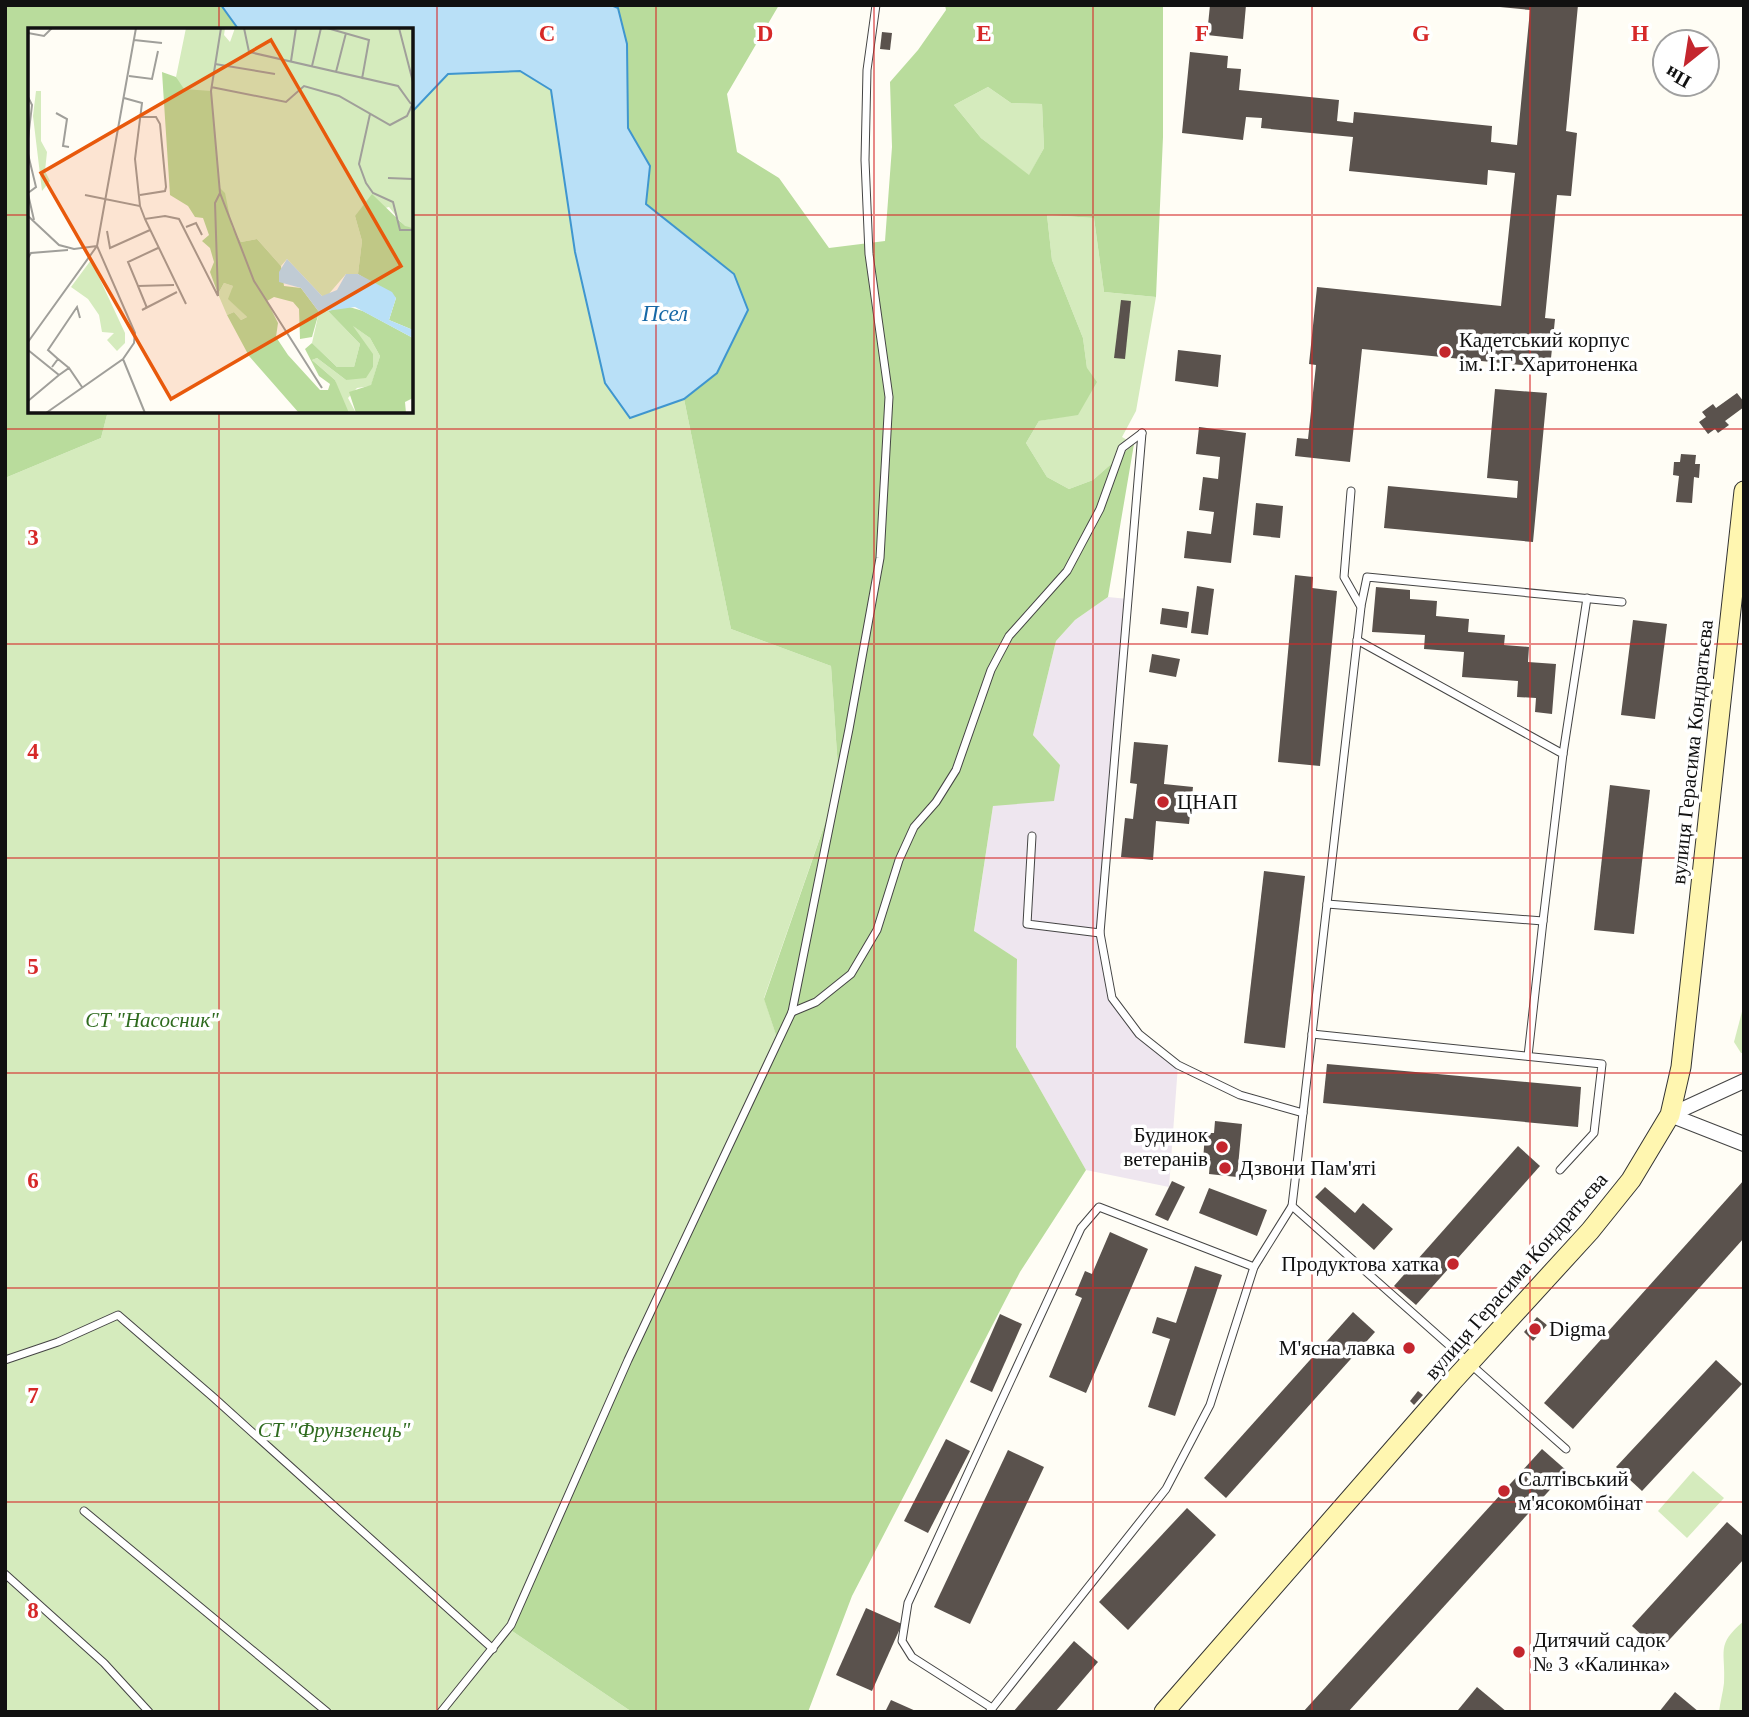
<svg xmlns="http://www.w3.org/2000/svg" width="1749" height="1717" font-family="'Times New Roman',serif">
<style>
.industrial{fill:#eee6ef}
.green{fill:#d5ebbd}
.forest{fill:#b9dc9c;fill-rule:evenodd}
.water{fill:#b9e0f7;stroke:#3f96cf;stroke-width:2}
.building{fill:#5a524d}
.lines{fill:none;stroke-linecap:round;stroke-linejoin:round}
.service-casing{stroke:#444;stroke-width:9}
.minor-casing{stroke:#444;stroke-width:16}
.secondary-casing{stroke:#333;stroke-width:21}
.service{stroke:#fff;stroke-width:7}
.minor{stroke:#fff;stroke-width:14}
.secondary{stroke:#fff6b0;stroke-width:19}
.grid{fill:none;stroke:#d62828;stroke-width:2;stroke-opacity:0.55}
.poi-dot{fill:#c4262e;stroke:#fff;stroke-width:2.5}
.labels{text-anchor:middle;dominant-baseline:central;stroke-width:7;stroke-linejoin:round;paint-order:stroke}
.poi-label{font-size:21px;fill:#111;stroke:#fff;text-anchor:start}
.street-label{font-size:21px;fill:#111;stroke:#fff}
.park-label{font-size:21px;font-style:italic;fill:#2f6b1f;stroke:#fff}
.water-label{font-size:23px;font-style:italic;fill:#1768a6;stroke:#fff}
.inset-road{fill:none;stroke:#a09f9a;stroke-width:2}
.view{fill:#e8590c;fill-opacity:0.15;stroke:#e8590c;stroke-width:3.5}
.inset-edge{fill:none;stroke:#111;stroke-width:3.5}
.grid-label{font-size:23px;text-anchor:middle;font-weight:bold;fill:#d62828;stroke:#fff;stroke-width:7;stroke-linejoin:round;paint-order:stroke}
</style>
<rect width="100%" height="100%" fill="#fffdf5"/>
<!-- industrial -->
<path class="industrial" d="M1108 597 1128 599 1100 933 1112 998 1139 1034 1178 1065 1169 1187 1086 1170 1016 1047 1017 959 974 932 993 806 1060 765 1033 735 1056 641 1075 620Z"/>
<!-- green -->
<g class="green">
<path d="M520 71 551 90 575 252 605 383 630 418 684 399 731 629 831 666 839 783 764 998 779 1044 506 1627 632 1712H5V478L101 438 108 411H411V113L448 74Z"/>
<path d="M988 87 1011 103 1042 104 1044 148 1029 176 981 138 954 105Z"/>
<path d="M1047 215 1094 218 1104 292 1156 297 1136 411 1122 437 1134 444 1093 480 1069 489 1047 477 1026 443 1039 421 1078 414 1087 368 1083 338 1052 260Z"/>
<path d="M1744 1004V1053H1741L1734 1042Z"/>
<path d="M1693 1471 1724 1498 1687 1538 1658 1511Z"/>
<path d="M1744 1621V1712H1719C1720 1702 1723 1693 1724 1683 1726 1651 1715 1645 1744 1621Z"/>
</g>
<!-- forest -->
<g class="forest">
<path d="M5 5H221L239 30H30V411H108L101 438 5 478Z"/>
<path d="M620 5H779L727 94 737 152 779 178 829 248 885 241 892 147 890 82 918 50 946 10 945 5H1163V137L1156 297 1104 292 1094 218 1047 215 1052 260 1083 338 1087 368 1097 382 1078 415 1039 421 1026 443 1047 477 1069 489 1093 480 1134 444 1108 597 1075 620 1056 641 1033 735 1060 765 1054 801 993 806 974 931 1017 959 1016 1047 1086 1170 1020 1272 852 1596 808 1712H632L506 1627 779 1044 764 999 839 783 831 666 731 629 684 399 717 373 734 274 646 204 650 166 628 128 627 44 618 8ZM988 87 1011 103 1042 104 1044 148 1029 175 981 138 954 105Z"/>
</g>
<!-- water -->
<path class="water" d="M221 5H611L618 8 627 44 628 128 650 166 646 204 734 274 748 310 717 373 684 399 630 418 605 383 575 252 551 90 520 71 448 74 411 113V30H239Z"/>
<!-- building -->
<g class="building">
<path d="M1210 5H1246L1243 39 1207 35Z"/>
<path d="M1501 5H1578L1566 131 1577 133 1571 196 1557 195 1545 318 1555 319 1550 368 1362 349 1350 462 1295 456 1297 438 1308 439 1316 365 1309 364 1317 287 1501 306 1515 173 1488 170 1487 185 1349 171 1353 137 1261 128 1262 118 1246 117 1243 140 1182 133 1190 52 1228 56 1227 68 1241 69 1239 90 1339 100 1337 121 1353 123 1354 112 1492 126 1491 142 1517 145 1530 10 1500 7Z"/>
<path d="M882 32 892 33 890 50 880 49Z"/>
<path d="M1121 300 1131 301 1125 359 1114 358Z"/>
<path d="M1178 350 1221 355 1218 387 1175 381Z"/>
<path d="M1495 389 1547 393 1533 542 1384 528 1388 486 1517 498 1518 481 1487 478Z"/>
<path d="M1737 393 1744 402V407L1725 421 1729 425 1718 433 1715 429 1708 434 1699 422 1706 417 1702 412 1713 404 1716 408Z"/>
<path d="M1199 427 1246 433 1231 563 1184 558 1187 531 1211 534 1214 512 1199 510 1203 477 1218 479 1220 457 1196 454Z"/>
<path d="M1681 454 1696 455 1695 464H1700L1699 478 1694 477 1692 503 1676 502 1679 476 1673 475 1674 462H1680Z"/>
<path d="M1256 503 1283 506 1280 538 1253 535Z"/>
<path d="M1295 575 1313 577 1312 588 1337 591 1320 766 1278 762Z"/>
<path d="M1197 586 1214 589 1208 635 1191 633Z"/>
<path d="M1376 587 1410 590V599L1437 601 1436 616 1469 619 1468 632 1505 635 1504 645 1529 647 1528 662 1556 664 1552 714 1535 712 1536 698 1517 697 1518 681 1462 677 1464 652 1424 649 1425 635 1372 632Z"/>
<path d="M1162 608 1189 612 1187 628 1160 624Z"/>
<path d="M1633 620 1667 624 1655 719 1621 715Z"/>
<path d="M1152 654 1180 659 1176 677 1149 672Z"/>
<path d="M1134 742 1168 745 1164 784 1193 787 1189 824 1156 821 1153 860 1121 857 1125 818 1133 819 1137 784 1130 783Z"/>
<path d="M1610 785 1650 790 1634 934 1594 930Z"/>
<path d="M1264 871 1305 876 1285 1048 1244 1043Z"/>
<path d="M1327 1064 1581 1087 1578 1127 1323 1103Z"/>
<path d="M1215 1121 1242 1124 1237 1177 1209 1174 1210 1162 1203 1161 1205 1133H1214Z"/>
<path d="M1518 1146 1540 1166 1416 1305 1394 1286Z"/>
<path d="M1744 1180V1238L1573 1429 1544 1403Z"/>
<path d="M1172 1181 1185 1187 1168 1221 1155 1215Z"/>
<path d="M1325 1187 1355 1213 1363 1203 1393 1229 1374 1250 1315 1197Z"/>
<path d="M1209 1188 1267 1210 1257 1236 1199 1213Z"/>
<path d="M1110 1232 1148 1249 1086 1393 1049 1377 1082 1298 1075 1295 1085 1271 1092 1274Z"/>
<path d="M1195 1266 1222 1275 1175 1416 1148 1407 1170 1339 1152 1333 1157 1317 1176 1323Z"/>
<path d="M1353 1312 1375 1332 1226 1498 1204 1478Z"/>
<path d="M1000 1314 1022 1324 992 1392 970 1382Z"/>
<path d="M1537 1317 1547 1325 1533 1341 1524 1332Z"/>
<path d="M1410 1340 1416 1346 1408 1355 1401 1350Z"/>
<path d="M1716 1360 1742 1384 1642 1491 1616 1467Z"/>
<path d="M1418 1391 1423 1395 1414 1405 1410 1401Z"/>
<path d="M946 1439 970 1451 928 1533 904 1521Z"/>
<path d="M1542 1449 1567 1471 1348 1712H1303Z"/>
<path d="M1008 1450 1044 1467 970 1624 934 1607Z"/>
<path d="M1187 1508 1216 1535 1128 1630 1099 1602Z"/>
<path d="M1727 1522 1744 1537V1559L1659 1651 1632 1626Z"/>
<path d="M866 1608 902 1624 872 1691 836 1675Z"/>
<path d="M1074 1641 1098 1662 1055 1712H1013Z"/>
<path d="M1477 1687 1507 1712 1458 1710Z"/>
<path d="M1675 1692 1699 1712H1659Z"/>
<path d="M891 1700 918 1712H885Z"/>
</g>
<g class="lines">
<defs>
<g id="service">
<path d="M1142 433 1100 933 1112 998 1139 1034 1178 1065 1240 1095 1303 1113 1292 1206 1566 1449"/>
<path d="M1361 606 1367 577 1622 602"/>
<path d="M1563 754 1587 598"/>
<path d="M1032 836 1027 924 1100 933"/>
<path d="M1327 904 1543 921 1563 754 1357 640"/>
<path d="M792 1012 816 1002 851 974 877 930 899 860 914 827 936 802 956 770 991 670 1009 636 1067 571 1100 509 1122 448 1142 433"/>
<path d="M1312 1034 1602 1064 1594 1133 1560 1170"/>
<path d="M1528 1056 1543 921"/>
<path d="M1303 1113 1361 607 1344 577 1351 491"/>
<path d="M5 1360 58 1342 118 1315 213 1397 493 1649"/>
<path d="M84 1511 327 1712"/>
<path d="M5 1574 104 1663 149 1712"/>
<path d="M992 1708 912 1657 902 1641 908 1603 1081 1228 1099 1207 1254 1267"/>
<path d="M990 1711 1166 1489 1210 1405 1254 1267 1292 1206"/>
<path d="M441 1712 511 1625 628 1360 792 1012 849 729 880 558 889 397 869 254 865 160 867 70 876 5"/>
</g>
<g id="minor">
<path d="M1670 1115 1744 1081"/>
<path d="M1670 1115 1744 1144"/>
</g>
<path id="secondary" d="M1164 1712 1452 1382 1590 1231 1631 1180 1670 1115 1681 1067 1744 491"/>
</defs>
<!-- service casing -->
<use href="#service" class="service-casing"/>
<!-- minor casing -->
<use href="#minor" class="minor-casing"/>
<!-- secondary casing -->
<use href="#secondary" class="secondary-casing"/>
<!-- service -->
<use href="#service" class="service"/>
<!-- minor -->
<use href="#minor" class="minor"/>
<!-- secondary -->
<use href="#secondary" class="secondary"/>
</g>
<!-- grid -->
<path class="grid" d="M219 5V30M437 5V1712M656 5V1712M874 5V1712M1093 5V1712M1312 5V1712M1530 5V1712M5 215H30M411 215H1744M219 411V1712M5 429H1744M5 644H1744M5 858H1744M5 1073H1744M5 1288H1744M5 1502H1744"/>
<!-- markers -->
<g class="poi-dot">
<circle cx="1445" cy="352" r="7"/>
<circle cx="1163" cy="802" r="7"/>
<circle cx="1222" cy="1147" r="7"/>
<circle cx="1225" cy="1168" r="7"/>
<circle cx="1453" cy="1264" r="7"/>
<circle cx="1535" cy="1329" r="7"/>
<circle cx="1409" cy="1348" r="7"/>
<circle cx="1504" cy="1491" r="7"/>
<circle cx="1519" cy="1652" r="7"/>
</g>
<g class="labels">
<!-- poi labels -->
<g class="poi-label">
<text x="1459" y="340">Кадетський корпус<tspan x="1459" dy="24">ім. І.Г. Харитоненка</tspan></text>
<text x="1177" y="802">ЦНАП</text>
<text x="1208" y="1135" text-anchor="end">Будинок<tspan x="1208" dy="24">ветеранів</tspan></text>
<text x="1239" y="1168">Дзвони Пам'яті</text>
<text x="1439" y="1264" text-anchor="end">Продуктова хатка</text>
<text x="1549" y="1329">Digma</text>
<text x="1395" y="1348" text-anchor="end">М'ясна лавка</text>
<text x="1518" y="1479">Салтівський<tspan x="1518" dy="24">м'ясокомбінат</tspan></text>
<text x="1533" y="1640">Дитячий садок<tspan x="1533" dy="24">№ 3 «Калинка»</tspan></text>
</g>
<!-- street labels -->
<g class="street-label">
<text transform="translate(1692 752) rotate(-84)">вулиця Герасима Кондратьєва</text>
<text transform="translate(1516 1276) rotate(-49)">вулиця Герасима Кондратьєва</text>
</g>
<!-- park labels -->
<g class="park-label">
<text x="152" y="1020">СТ "Насосник"</text>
<text x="334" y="1430">СТ "Фрунзенець"</text>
</g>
<!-- water labels -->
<g class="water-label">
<text x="665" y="313">Псел</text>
</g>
</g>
<!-- overview -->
<g transform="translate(28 28)">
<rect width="385" height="385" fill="#fffdf5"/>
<path d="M158 0H197L196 7 202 14 207 0H385V200L377 199 361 179 327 188 334 213 330 246H318L299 268H294L259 231 253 238 229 211 213 214 204 199 148 49ZM8 63H13V113L19 124 17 143 22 153 14 163 5 88ZM63 232 97 305V315L89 323 79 312 86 305 74 304 71 287 60 271 43 259ZM196 255 205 258 202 272 219 289 213 292 206 284 199 287 190 266ZM300 283 332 316 326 339H309L284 315 291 284ZM324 297 342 310 352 328 343 358 329 360 320 370 328 385H321L313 373 307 352 284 332 289 330 318 352 345 339Z" fill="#d5ebbd"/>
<path d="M134 44 148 49 156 61 183 63 192 160 197 165 204 199 213 214 229 211 253 238 256 258 273 260 291 284 284 309 272 311 271 281 265 274 246 269 239 273 250 295 248 309 260 327 292 362H300L302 356 291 348 277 321 284 315 309 339H326L332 316 300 283 318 278 335 283 385 310V370L377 374 378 385H328L321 364 343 357 352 328 342 310 325 298 345 326V339L338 350 318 352 289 330 284 332 307 352 321 385H271L221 328 199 287 206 284 213 292 219 289 200 271 205 258 196 255 190 266 182 244 186 234 182 220 174 213 181 207 175 190 167 189 160 178 142 167ZM344 166 377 198 385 200V302L361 292 368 270 330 246 334 213 327 188Z" fill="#b9dc9c"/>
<path d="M259 231 294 268 309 262 318 246H330L364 264 368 270 361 292 385 302V310L327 279 291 284 273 260 251 254V244Z" fill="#b9e0f7"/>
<path class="inset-road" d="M193 0 183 63 192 165 226 253 294 360M216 0 221 24 370 58 383 76M299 0 341 12 334 51M371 0 385 54M0 5 16 8 24 0M106 12 134 15M263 33 268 0M187 36 247 46M284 38 293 0M308 44 318 5M101 48 124 51 130 23M183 59 258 74 276 58 311 68 362 97 379 88 385 75M0 69 4 77 0 111M96 70 114 75 107 131 112 178M28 85 39 91 35 118 41 119M342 86 331 136 338 155 345 165 365 174 372 202H385M0 126 8 159 0 165M360 150 385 151M0 166 6 192M57 167 112 178 117 191 137 188 151 191 190 268M112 167 137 163 138 159 132 96 128 89H113M0 188 31 217 46 221 69 218M117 191 158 276M158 199 168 195 174 207M79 203 82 220 122 202M130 220 100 234 110 258 146 257M0 230 3 225 40 222M110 258 119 280M190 268 187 175 192 165M114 282 149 264M0 314 69 218M0 322 31 347 41 340 54 359M30 331 20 322 49 279 52 290M95 331 117 385M24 339 30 331 41 340M0 373 31 347M18 385 95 331 106 315 107 305 69 218 108 0"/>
<path class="view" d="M243 12 373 238 143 371 13 145Z"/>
<rect width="385" height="385" class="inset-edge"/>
</g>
<g class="grid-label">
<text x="547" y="41">C</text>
<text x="765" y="41">D</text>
<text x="984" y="41">E</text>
<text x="1202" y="41">F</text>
<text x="1421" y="41">G</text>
<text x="1640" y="41">H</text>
<text x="33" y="545">3</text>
<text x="33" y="759">4</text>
<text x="33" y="974">5</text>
<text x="33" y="1188">6</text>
<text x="33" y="1403">7</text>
<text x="33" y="1618">8</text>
</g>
<!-- border -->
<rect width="1749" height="1717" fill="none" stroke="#111111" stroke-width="14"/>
<!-- north arrow -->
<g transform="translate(1686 63) rotate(210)"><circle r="33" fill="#ffffff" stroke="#a0a0a0" stroke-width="2"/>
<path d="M0-5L12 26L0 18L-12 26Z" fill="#c4262e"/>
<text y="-10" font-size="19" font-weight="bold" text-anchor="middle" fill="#111111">Пн</text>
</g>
</svg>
